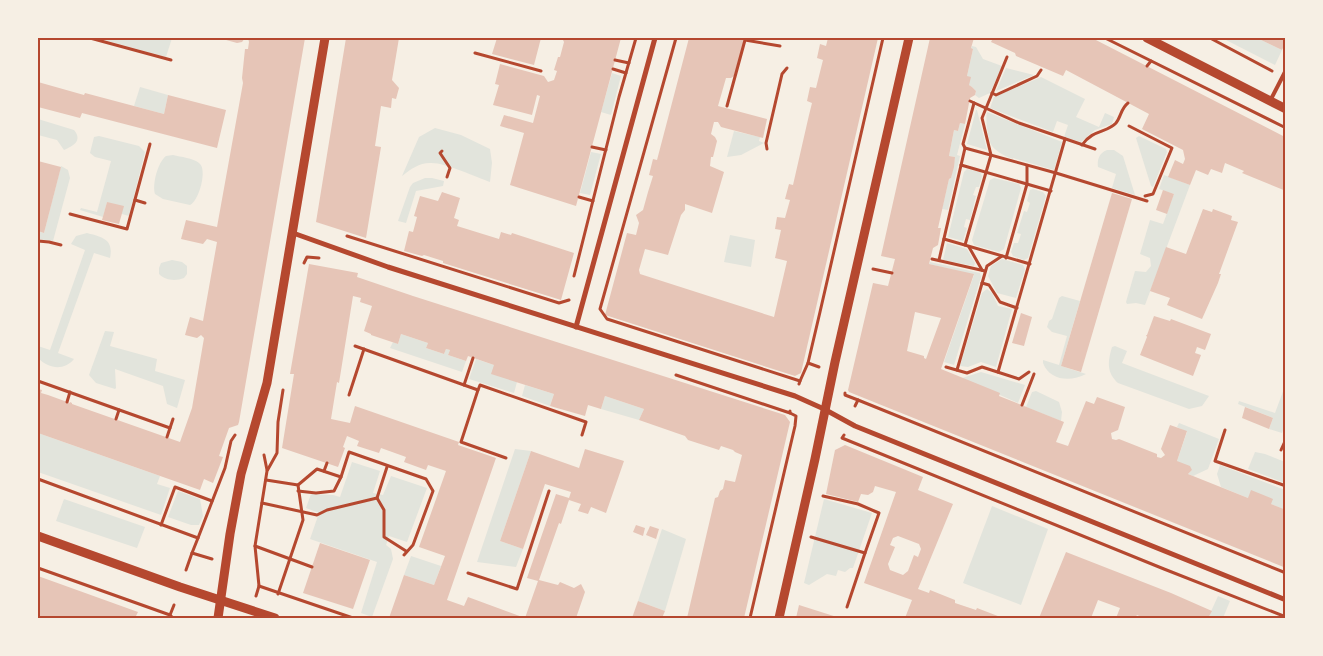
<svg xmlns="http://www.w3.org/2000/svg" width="1323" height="656" font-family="'Libre Baskerville',serif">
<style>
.green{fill:#e2e4dc}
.building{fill:#e6c5b7;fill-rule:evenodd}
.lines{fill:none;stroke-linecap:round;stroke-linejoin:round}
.path{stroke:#b5482f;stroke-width:3}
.service{stroke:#b5482f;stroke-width:4}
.minor{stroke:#b5482f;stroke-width:5}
.tertiary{stroke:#b5482f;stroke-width:9}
.neatline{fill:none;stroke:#b5482f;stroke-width:2}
</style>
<rect width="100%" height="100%" fill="#f6efe4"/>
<!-- green -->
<g class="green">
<path d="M97 38H172L166 57Z"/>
<path d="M1228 38H1257L1282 50 1275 65 1226 40Z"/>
<path d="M972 46 976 47 983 59 1002 66 990 93 979 98 975 95 976 91 972 87 969 85 967 76 973 49 971 48Z"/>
<path d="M1006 68 1034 75 996 91Z"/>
<path d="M612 73 621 76 611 115 601 112Z"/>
<path d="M1041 77 1085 99 1076 117 1099 127 1105 113 1114 117 1112 124 1095 130 1081 142 1064 137 1068 125 1057 121 1053 132 990 108 994 97Z"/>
<path d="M140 87 168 95 164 114 134 106Z"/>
<path d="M976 110H977L987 150 967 144Z"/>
<path d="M987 112 1062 142 1054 170 1013 158V159C1006 157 997 152 992 146 988 141 985 118 987 112Z"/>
<path d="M38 119 74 130C83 141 73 146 64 150L57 140 38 135Z"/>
<path d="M960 123 965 124 957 155 960 156 948 210 942 209 949 179 951 178 955 157 949 156 954 130 958 131Z"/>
<path d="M435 128 461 135 490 149 492 163 490 182C476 177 444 162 430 163 419 163 411 169 402 176L419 137Z"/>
<path d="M734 131 760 137 759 141 764 143 741 155 727 157Z"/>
<path d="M99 136 139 146 145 152 129 216 122 214 107 202 103 217 80 210 81 208 97 212 111 161 95 157 90 153 94 137Z"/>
<path d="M1139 136 1166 149 1167 152 1153 187 1151 186 1136 138Z"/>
<path d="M1107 150H1114L1123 156 1135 195 1112 188 1116 174 1098 167C1097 160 1099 153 1107 150Z"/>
<path d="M591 152 601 154 590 195 580 193Z"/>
<path d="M173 155C181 157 193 158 199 163 208 169 199 201 190 205L163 199 155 194C152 184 158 162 166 156Z"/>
<path d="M61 166 68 170 70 178 53 241 38 239V231L44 233Z"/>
<path d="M967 169 980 172 982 176 979 187H976L973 195 976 196 970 220 966 219 964 227 967 228 963 241 948 237 964 172Z"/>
<path d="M1164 175 1190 185 1145 305 1136 303 1127 304 1126 302 1135 271 1146 272 1151 266 1150 258 1140 254 1150 220 1163 224 1174 194 1159 189Z"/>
<path d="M425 178H432L444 181 443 186 416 191 406 223 398 221 410 187 413 183Z"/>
<path d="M994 178 1019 184 1021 188 1004 249 999 252 974 245 972 240 990 180Z"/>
<path d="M1033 189 1043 192 1046 196 1028 258 1024 260 1013 256 1011 252 1014 243H1018L1021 234 1017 233 1024 211 1027 212 1030 203 1027 201 1030 190Z"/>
<path d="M87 233C102 237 114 239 110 258L94 253 58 353 74 359C64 371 49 369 38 358V346L50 350 85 250 71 244 76 236Z"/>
<path d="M730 235 755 240 751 267 724 262Z"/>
<path d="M947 243 967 249 975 263 974 266 943 260Z"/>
<path d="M1002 259 1023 265 1025 269 1016 298 997 293 988 276 991 266Z"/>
<path d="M172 260 182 262 187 266V274L184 278C176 281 166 281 159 274V268L161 263Z"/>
<path d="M930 262 980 273 981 277 954 365 944 362 974 275 929 264Z"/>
<path d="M987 289 992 293 998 306 1012 309 996 367 981 362 968 367 960 366 982 293Z"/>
<path d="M1062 296 1080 301 1061 366 1086 374C1071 382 1050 381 1043 363V360L1059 365 1067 336 1052 332 1047 327 1049 321 1052 319 1059 298Z"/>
<path d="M105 331 114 332 110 346 157 359 155 371 185 380 177 408 167 404 163 386 115 369 116 388 115 389 96 383 89 375Z"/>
<path d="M401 334 428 343 426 348 444 354 446 349 450 350 448 355 466 361 462 372 390 348 393 342 398 344Z"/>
<path d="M1115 346 1127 351 1122 363 1209 396 1202 406 1189 409 1118 383C1106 372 1108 361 1112 347Z"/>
<path d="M476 359 494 365 517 382 514 393 469 379Z"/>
<path d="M981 372 1025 385 1018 403 962 378Z"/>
<path d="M525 385 554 394 550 406 522 396Z"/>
<path d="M1285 386V424L1282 433 1269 429 1273 418 1238 404 1239 401 1275 413Z"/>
<path d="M1036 391 1059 402 1062 412 1061 421 1026 407 1032 392Z"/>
<path d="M605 396 644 409 639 420 601 409Z"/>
<path d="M1179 423 1219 439 1208 469 1193 476 1188 474 1192 470 1177 461 1187 432 1177 427Z"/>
<path d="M38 433 160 476 157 484 170 488 161 515 38 472Z"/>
<path d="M515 449 531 451 500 541 523 549 516 567 477 562Z"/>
<path d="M1255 452 1265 454 1285 462V483L1248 469Z"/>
<path d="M352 462 380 471 373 493 383 495 391 476 427 488 407 542 389 536 386 545 391 549 393 559 372 617 361 613 377 562 310 539 319 513 306 508 311 494 333 495 340 497Z"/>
<path d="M1220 465 1285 490V510L1271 504 1248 498 1221 487 1217 474Z"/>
<path d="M178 491 200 499 203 516 199 525H191L168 517Z"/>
<path d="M64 499 145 527 137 548 56 521Z"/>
<path d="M824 499 872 513 853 568H850L845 572 838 570 836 576 827 574 809 585 804 583Z"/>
<path d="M992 506 1048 529 1021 605 963 583Z"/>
<path d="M662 529 686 539 665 611 638 601Z"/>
<path d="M411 556 441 566 434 585 404 575Z"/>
<path d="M1218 596 1230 601 1223 618H1208Z"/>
</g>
<!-- building -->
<g class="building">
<path d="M219 38H245L242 42 237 43Z"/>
<path d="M248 38H305L239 422 238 425 229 428 219 456 223 457 213 483 204 479 200 490 38 433V389L42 390 41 393 48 395 70 403V402L72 403V404L180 442 192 408 204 338 201 335 197 338 185 335 190 317 203 321 217 242 207 239 203 244 181 239 186 220 217 227 243 83 242 78 245 49H248L249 42Z"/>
<path d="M346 38H399L392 80 399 88 396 99 392 98 391 108 381 106 375 146 381 147 366 238 316 222Z"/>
<path d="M497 38H541L534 65 492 54Z"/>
<path d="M562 38H621L576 206 510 185 524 133 500 126 504 115 533 123 540 96 537 95 532 115 493 105 499 85 495 84 500 64 544 76 548 82 554 80 557 71 554 70 558 57H560L564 42Z"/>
<path d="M689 38H745L734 76 731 78H726L718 106 767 119 763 138 721 127 718 122H714L711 134 715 137 717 141 713 157H711L710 166 724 172 712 213 685 204V210L681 215 668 255 645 249 639 270 640 274 774 317 787 261 775 258 781 230 775 229 777 217 785 218 790 200 785 199 789 184 793 185 809 115 812 103 807 101 810 87 816 88 823 60 817 58 820 44 826 46 828 38H878L801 373 795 376 605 315 627 233 636 235 639 223 636 215 643 210 648 192 653 176 649 175 653 159 657 160Z"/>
<path d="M930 38H974L971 48 973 49 967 76 971 77 969 85 972 87 976 91 975 95 970 98 965 124 960 123 958 131 954 130 949 156 955 157 954 167 951 178 949 179 938 228H941L938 245 933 248 929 264 974 274 941 369 1000 393 999 396 1064 422 1056 442 1068 446 1086 401 1094 404 1097 397 1125 407 1118 430 1111 433 1112 439 1116 440 1119 439 1157 454V457L1161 458 1165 455 1161 449 1170 425 1187 431 1177 461 1190 466 1192 470 1188 474 1248 498 1251 490 1273 499 1271 504 1286 510V568L849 392 848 390 873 283 888 286 895 259 881 256ZM915 312 941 318 926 359 924 358V356L907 351Z"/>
<path d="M993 38H1092L1285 137 1286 191 1242 173 1244 171 1225 163 1222 173 1211 169 1208 175 1196 170 1190 185 1168 177 1175 160 1183 164 1185 159 1183 150 1142 129 1149 114 1066 70 1063 76 1016 56 1015 53 991 42Z"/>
<path d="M1257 38H1286V42L1282 50Z"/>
<path d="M38 82 84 95 85 93 164 114 168 95 226 110 217 148 82 113 80 118 38 107Z"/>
<path d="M38 161 61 167 44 233 38 231Z"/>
<path d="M1163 190 1174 194 1167 214 1156 210Z"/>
<path d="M442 192 460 198 454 218 459 220 457 226 499 239 501 232 511 235 512 233 574 253 561 300 443 263V261L424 255 422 256 404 251 409 231 413 232 417 217 414 216 420 196 438 201Z"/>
<path d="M1112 193 1132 199 1081 372 1061 366Z"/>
<path d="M107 202 124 206 119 224 102 220Z"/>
<path d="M1203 209 1212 212 1213 209 1232 216 1231 220 1238 222 1219 274H1221L1218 283 1202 319 1167 305 1170 298 1150 291 1166 247 1186 254Z"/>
<path d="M309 264 358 273 357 277 413 296 785 415 790 422 744 618H687L715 498 718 497 720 491 723 489 725 480 735 482 742 455 735 452 733 450 721 446 719 450 688 440 685 436 639 420 644 409 605 396 601 409 588 405 585 416 550 406 554 394 491 374 494 365 468 356 466 361 448 355 450 350 446 349 444 354 426 348 428 343 401 334 398 344 371 335V334L364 331 372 306 360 302 361 298 353 296 339 383 337 382 331 419 350 423 355 406 459 442 458 445 496 458 447 600 464 606 468 597 525 618 538 581 527 578 556 494 569 498 571 492 545 484 523 549 500 541 531 451 579 468 585 449 624 461 606 513 591 507 588 514 578 511 581 504 569 500 561 524 559 523 539 580 558 585 560 582 574 588 581 584 585 592 576 618H389L404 575 434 585 445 556 419 547 446 471 428 465 426 470 404 462 406 457 381 448 379 453 357 446 359 441 347 436 343 447 345 448 338 467 282 448 294 374H290Z"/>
<path d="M1021 313 1032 317 1024 346 1012 343Z"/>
<path d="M1154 316 1170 321 1171 319 1211 334 1205 350 1197 347 1195 353 1201 355 1193 376 1140 355 1147 337 1146 335H1147Z"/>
<path d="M1245 407 1273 418 1269 429 1242 418Z"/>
<path d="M845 445 923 477 918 490 953 504 918 589 929 593 930 590 955 600V603L976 610 977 608 1003 618H905L912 600 864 583 896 492 875 486 873 492 868 495 861 494 858 502 826 494 835 450ZM898 536 919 544 921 549 918 557 914 555 908 571 903 575 890 570 888 564 895 547 890 545 893 538Z"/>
<path d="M636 525 645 528 643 536 633 532Z"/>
<path d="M650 526 659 529 656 539 646 535Z"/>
<path d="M320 543 370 560 353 609 303 593Z"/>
<path d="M1066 552 1171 593 1212 611 1208 618H1144L1137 615 1135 618H1116L1120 608 1098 600 1091 618H1039Z"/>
<path d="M38 576 138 612 135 618H38Z"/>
<path d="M638 601 665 611 662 618H632Z"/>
<path d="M799 605 840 618H796Z"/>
</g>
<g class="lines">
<!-- path -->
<g class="path">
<path d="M90 38 171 60"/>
<path d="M676 38 600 309 607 319 800 381 799 384"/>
<path d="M1105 38 1286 128"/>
<path d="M1210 38 1272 71"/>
<path d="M475 53 541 71"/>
<path d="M615 60 629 63"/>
<path d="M1147 66 1151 61"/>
<path d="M613 69 626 73"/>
<path d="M992 93 996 95 1037 76 1041 70"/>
<path d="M970 101 1019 123 1095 149"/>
<path d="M727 106 745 40 780 46"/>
<path d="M1129 126 1172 148 1153 194 1145 196"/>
<path d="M1082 145C1093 129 1107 133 1116 123 1121 117 1121 108 1128 103"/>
<path d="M592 147 606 150"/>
<path d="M965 148 1056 173 1147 201"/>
<path d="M767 149 766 143 782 74 787 68"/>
<path d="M442 151 440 153 450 168 447 177"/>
<path d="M961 165 1051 191"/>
<path d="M579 197 593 201"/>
<path d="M135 200 145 203"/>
<path d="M70 214 127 229 150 144"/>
<path d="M347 236 559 303 569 300"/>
<path d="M944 239 1030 264"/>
<path d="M38 241 49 242 61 245"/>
<path d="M965 245 991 155 982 118 1007 57"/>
<path d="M969 247 982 270"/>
<path d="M1006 258 1027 184V166"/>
<path d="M932 259 985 271"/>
<path d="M939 260 965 148 963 144 974 103"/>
<path d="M304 263 307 257 319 258"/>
<path d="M873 269 892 273"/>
<path d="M574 276 619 97 636 38"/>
<path d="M982 283 989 285 1000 302 1017 308"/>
<path d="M355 346 464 385 473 358"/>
<path d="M808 363 819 367"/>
<path d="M946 367 967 373 982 367 1019 379 1029 372"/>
<path d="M957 370 987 266 1002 256"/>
<path d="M998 372 1065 139"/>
<path d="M676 375 790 413V411"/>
<path d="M38 381 170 428"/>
<path d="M800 381 808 363 820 312 883 38"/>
<path d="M464 385 478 390 461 442 506 458"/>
<path d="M478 390 480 385 586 422 582 435"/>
<path d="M845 393V395L858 400 855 406"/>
<path d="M349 395 364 349"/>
<path d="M858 400 1286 573"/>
<path d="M67 402 70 392"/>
<path d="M1022 405 1034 374"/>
<path d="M116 419 119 410"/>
<path d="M1225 430 1215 461 1286 486"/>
<path d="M844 435 842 438 1164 569 1286 617"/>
<path d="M167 437 173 419"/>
<path d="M1281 450 1286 439"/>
<path d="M264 455 267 470"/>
<path d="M324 471 327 463"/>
<path d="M38 479 198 538 192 553 212 559"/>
<path d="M266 480 298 485"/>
<path d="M298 491 316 493 334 491 341 477"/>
<path d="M377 498 384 510V537L406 551"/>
<path d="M377 498 387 467"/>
<path d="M262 503 317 515 327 510 377 498"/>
<path d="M161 525 175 487 212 501"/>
<path d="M811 537 865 553 879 513 858 504 823 496"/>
<path d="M198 538 225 468 231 441 235 435"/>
<path d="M255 546 312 567"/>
<path d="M38 568 170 615"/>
<path d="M186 570 192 553"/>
<path d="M468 573 517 589 549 491"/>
<path d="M259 586 353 618"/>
<path d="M278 594 303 520 298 485 317 469 341 477 349 452 426 479 433 491 413 545 404 555"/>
<path d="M256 596 259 586 255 546 267 471 277 453 278 422 283 390"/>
<path d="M847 607 865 553"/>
<path d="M173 618 170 615 174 605"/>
<path d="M750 618 795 426 796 416 790 413"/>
</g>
<!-- service -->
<path class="service" d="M1270 101 1286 70"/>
<!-- minor -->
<g class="minor">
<path d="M293 233 388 267 795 396 824 409 855 426 1286 600"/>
<path d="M576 327 655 38"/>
</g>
<!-- tertiary -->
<g class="tertiary">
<path d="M1147 38 1286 109"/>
<path d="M38 536 180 587 275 618"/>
<path d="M218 618 230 534 241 474 267 383 325 38"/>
<path d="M779 618 815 459 835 362 909 38"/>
</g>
</g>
<!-- border -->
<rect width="1323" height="656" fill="none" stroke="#f6efe4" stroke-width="78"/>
<rect x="39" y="39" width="1245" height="578" class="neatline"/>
</svg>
